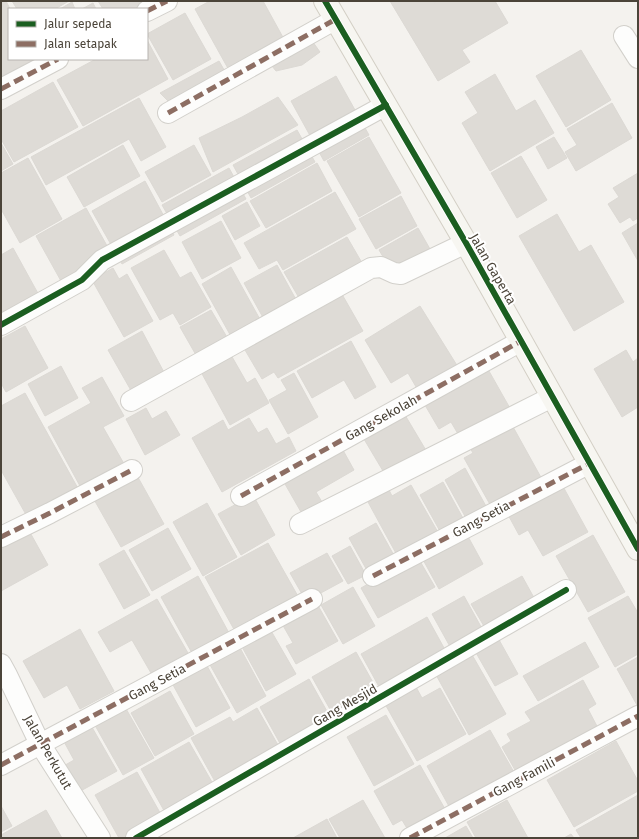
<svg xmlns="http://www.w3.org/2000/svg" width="639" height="839" font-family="'Fira Sans',sans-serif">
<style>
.building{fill:#dedbd6;stroke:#dcd9d4}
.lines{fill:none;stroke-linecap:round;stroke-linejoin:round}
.street-casing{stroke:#d2d0cb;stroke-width:22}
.secondary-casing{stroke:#d3cfc5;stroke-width:24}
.street{stroke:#fdfdfc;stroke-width:20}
.secondary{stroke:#f7f6f1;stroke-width:22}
.quiet{stroke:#8d6e63;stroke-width:5;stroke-dasharray:10 5;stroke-linecap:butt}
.cycleway-casing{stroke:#fff;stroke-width:8}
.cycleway{stroke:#1b5e20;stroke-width:6}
.labels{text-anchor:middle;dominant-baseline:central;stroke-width:4;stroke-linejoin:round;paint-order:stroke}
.street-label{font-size:13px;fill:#4b4439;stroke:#fff}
</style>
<rect width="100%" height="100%" fill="#f4f2ee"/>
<!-- building -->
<g class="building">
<path d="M1 1H6L10 9H9V59H38L1 85Z"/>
<path d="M12 1H69L55 9H17Z"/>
<path d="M98 1H144L147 7 143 9H103Z"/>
<path d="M210 1H263L285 41 230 72 195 9Z"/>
<path d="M390 1H433L434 3 437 1H495L508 23 462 50 470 62 438 81Z"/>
<path d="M72 2 75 9H60Z"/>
<path d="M93 3 96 9H82Z"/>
<path d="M185 13 211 59 173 80 147 34Z"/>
<path d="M310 38 320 52 302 65 276 71 268 61Z"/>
<path d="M147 40 168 79 83 126 57 80 96 59H147Z"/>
<path d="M581 50 611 100 566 127 536 76Z"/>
<path d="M219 61 227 75 170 103 160 93Z"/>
<path d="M495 74 516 111 535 100 554 133 490 171 462 123 478 113 465 92Z"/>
<path d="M336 76 369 135 324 161 291 101Z"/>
<path d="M53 82 78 127 14 162 1 139V111Z"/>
<path d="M278 97 298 125 213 172 199 138 242 117Z"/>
<path d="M139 98 166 147 141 161 129 139 46 185 31 157Z"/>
<path d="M612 103 632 138 576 171 565 152 577 145 567 129Z"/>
<path d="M297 130 315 162 251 198 233 165Z"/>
<path d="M369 137 401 193 359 217 327 161Z"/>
<path d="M554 137 567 158 548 169 536 147Z"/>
<path d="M1 143 13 164 1 171Z"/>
<path d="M123 145 140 176 84 207 67 177Z"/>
<path d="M194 145 211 175 162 202 145 172Z"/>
<path d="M521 156 547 200 517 218 491 173Z"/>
<path d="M28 158 62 219 20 243 1 209V173Z"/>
<path d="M317 163 332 191 266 228 250 201Z"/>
<path d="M229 168 246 199 180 236 162 205Z"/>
<path d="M638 173V218L633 221 630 217 620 223 608 204 619 197 613 188Z"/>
<path d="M145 181 174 235 122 264 92 211Z"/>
<path d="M335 192 356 229 283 270 277 260 259 269 244 243Z"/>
<path d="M401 196 417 226 376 249 359 219Z"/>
<path d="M247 202 260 226 235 240 222 216Z"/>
<path d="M86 208 111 253 61 281 36 236Z"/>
<path d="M557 214 579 252 591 245 624 302 574 331 519 236Z"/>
<path d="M221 221 241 258 202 279 182 242Z"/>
<path d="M638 223V261L622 233Z"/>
<path d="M418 228 430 249 391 270 379 250Z"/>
<path d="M347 237 365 268 302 303 284 272Z"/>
<path d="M13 248 40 297 1 319V255Z"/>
<path d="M164 250 180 278 191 272 211 307 180 325 173 313 160 320 131 268Z"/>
<path d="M277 265 299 305 266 323 244 283Z"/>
<path d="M231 267 262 323 233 340 202 284Z"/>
<path d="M113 268 119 279 127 274 153 321 124 337 92 280Z"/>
<path d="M343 296 363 331 278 378 274 372 262 379 245 350Z"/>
<path d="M420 306 458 367 419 392 408 373 391 383 365 340Z"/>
<path d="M211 310 231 344 200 362 180 327Z"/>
<path d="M25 326 48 368 6 392 1 383V339Z"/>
<path d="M142 331 166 376 133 394 108 350Z"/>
<path d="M351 341 376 387 355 399 344 380 312 398 297 371Z"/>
<path d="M626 350 633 362 638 358V407L622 417 594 369Z"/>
<path d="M231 355 247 383 255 378 269 403 230 425 201 372Z"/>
<path d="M485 364 511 410 461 439 451 422 439 429 422 400Z"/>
<path d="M61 366 78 398 45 416 28 384Z"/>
<path d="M294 373 318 417 288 434 269 400 287 390 281 380Z"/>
<path d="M102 377 124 416 103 427 123 462 80 486 48 427 91 403 82 388Z"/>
<path d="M25 393 80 492 29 520 1 470V406Z"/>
<path d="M146 408 152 419 166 411 180 435 145 455 126 419Z"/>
<path d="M402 410 427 452 386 476 361 434Z"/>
<path d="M249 418 258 433 267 428 276 444 289 437 296 451 222 492 192 438 223 420 228 430Z"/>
<path d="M512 425 543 481 492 508 464 458 473 453 470 448Z"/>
<path d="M339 443 354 470 316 492 325 507 305 519 281 477Z"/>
<path d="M465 468 487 508 467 520 445 480Z"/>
<path d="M135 472 164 524 121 547 92 496Z"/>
<path d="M560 481 588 532 543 556 528 530 519 535 506 511Z"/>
<path d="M443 482 464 520 441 533 420 495Z"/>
<path d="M411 485 439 534 398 557 368 502 389 490 392 496Z"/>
<path d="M253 495 275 535 241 555 218 514Z"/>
<path d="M207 503 237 557 203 576 173 522Z"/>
<path d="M376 523 396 559 369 574 349 538Z"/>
<path d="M27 527 48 565 1 591V542Z"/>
<path d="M168 528 191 569 152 591 129 550Z"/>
<path d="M465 531 483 564 439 589 421 556Z"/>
<path d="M593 535 625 592 588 612 556 556Z"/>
<path d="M268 543 299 598 236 633 205 577Z"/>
<path d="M350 546 366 575 348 584 332 556Z"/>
<path d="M124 550 150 595 124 609 99 564Z"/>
<path d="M327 553 343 581 306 601 290 573Z"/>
<path d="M417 556 435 587 378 618 361 588Z"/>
<path d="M198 576 229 633 192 653 161 597Z"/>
<path d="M522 576 538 605 488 633 471 604Z"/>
<path d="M353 587 375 626 343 644 321 605Z"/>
<path d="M464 596 485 634 453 652 432 614Z"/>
<path d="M628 596 638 613V654L615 667 588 618Z"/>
<path d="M157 599 188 653 151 673 132 640 110 652 98 632Z"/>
<path d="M316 602 338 641 296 664 286 646 293 643 281 622Z"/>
<path d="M427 617 449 657 383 694 361 654Z"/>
<path d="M80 629 114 691 80 709 67 685 44 698 23 661Z"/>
<path d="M270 629 296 674 266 691 241 645Z"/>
<path d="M498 638 518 674 495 686 475 651Z"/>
<path d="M585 642 599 667 538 701 523 676Z"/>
<path d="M239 646 266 696 237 713 209 663Z"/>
<path d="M356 652 380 695 336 720 312 677Z"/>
<path d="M471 653 506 714 469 735 435 673Z"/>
<path d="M638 657V707L617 669Z"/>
<path d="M206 664 230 708 196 727 172 683Z"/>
<path d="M309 679 333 722 282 747 260 707Z"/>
<path d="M583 680 596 704 588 709 599 730 527 771 524 765 515 770 502 747 511 741 507 734 531 721 525 712Z"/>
<path d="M416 687 422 698 440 688 466 734 417 761 385 704Z"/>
<path d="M170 691 194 734 155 756 131 713Z"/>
<path d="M125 707 154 758 123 775 92 720Z"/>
<path d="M257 708 282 752 218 787 191 738 230 717 233 722Z"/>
<path d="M386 715 414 764 374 786 347 737Z"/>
<path d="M89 722 117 771 75 794 60 768 74 760 62 738Z"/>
<path d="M490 730 515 774 451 810 427 766Z"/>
<path d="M616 741 638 781V791L574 827 547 780Z"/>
<path d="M189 742 216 789 167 816 141 769Z"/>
<path d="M420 765 445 809 408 830 402 820 393 825 374 791Z"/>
<path d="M137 772 163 818 129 838H119L95 795Z"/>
<path d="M638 795V838H581L576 830Z"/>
<path d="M363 800 385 838H340L329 819Z"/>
<path d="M507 800 528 838H476L467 822Z"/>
<path d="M1 806 12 826 1 832Z"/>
<path d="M46 810 62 838H1V835Z"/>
<path d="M327 819 337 838H293Z"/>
<path d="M466 826 473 838H445Z"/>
<path d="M571 834 574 838H564Z"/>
</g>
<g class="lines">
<defs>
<g id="street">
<path d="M147 11 167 1"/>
<path d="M624 36 638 58"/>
<path d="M1 89 58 59"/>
<path d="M168 113 336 19"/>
<path d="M1 325 82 280 102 260 386 105"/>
<path d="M131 401 371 268 381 267 394 273 401 274 466 243"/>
<path d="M241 496 521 341"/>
<path d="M300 524 552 397"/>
<path d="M1 537 50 513 132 470"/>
<path d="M373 576 590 463"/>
<path d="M1 664 7 675 40 744 100 838"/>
<path d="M1 765 312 599"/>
<path d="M136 838 566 590"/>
<path d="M410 838 638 716"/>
</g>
<path id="secondary" d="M325 1 466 243 638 549"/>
</defs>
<!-- street casing -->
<use href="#street" class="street-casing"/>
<!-- secondary casing -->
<use href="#secondary" class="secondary-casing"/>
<!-- street -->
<use href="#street" class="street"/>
<!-- secondary -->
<use href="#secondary" class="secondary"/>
<!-- quiet -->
<g class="quiet">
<path d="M147 11 167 1"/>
<path d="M1 89 58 59"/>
<path d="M168 113 336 19"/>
<path d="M241 496 521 341"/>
<path d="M1 537 50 513 132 470"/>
<path d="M373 576 590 463"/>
<path d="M1 765 312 599"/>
<path d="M410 838 638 716"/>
</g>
<defs>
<g id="cycleway">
<path d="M325 1 466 243 638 549"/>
<path d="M1 325 82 280 102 260 386 105"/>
<path d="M136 838 566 590"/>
</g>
</defs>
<!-- cycleway casing -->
<use href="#cycleway" class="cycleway-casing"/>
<!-- cycleway -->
<use href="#cycleway" class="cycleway"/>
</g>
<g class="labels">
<!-- street labels -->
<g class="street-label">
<text transform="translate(493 269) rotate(60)">Jalan Gaperta</text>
<text transform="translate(381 418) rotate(-29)">Gang Sekolah</text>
<text transform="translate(481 519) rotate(-28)">Gang Setia</text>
<text transform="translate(157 682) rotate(-28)">Gang Setia</text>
<text transform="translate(345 705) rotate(-30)">Gang Mesjid</text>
<text transform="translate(48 752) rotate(60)">Jalan Perkutut</text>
<text transform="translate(524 777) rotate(-28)">Gang Famili</text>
</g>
</g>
<!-- border -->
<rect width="639" height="839" fill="none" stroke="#4b4439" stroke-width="4"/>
<!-- legend -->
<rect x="8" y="8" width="140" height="52" fill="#ffffff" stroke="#b7b4b0"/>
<rect x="16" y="21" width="20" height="6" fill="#1b5e20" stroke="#b7b4b0"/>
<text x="44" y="28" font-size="12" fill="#4b4439">Jalur sepeda</text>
<rect x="16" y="41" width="20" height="6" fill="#8d6e63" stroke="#b7b4b0"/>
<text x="44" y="48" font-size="12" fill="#4b4439">Jalan setapak</text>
</svg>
